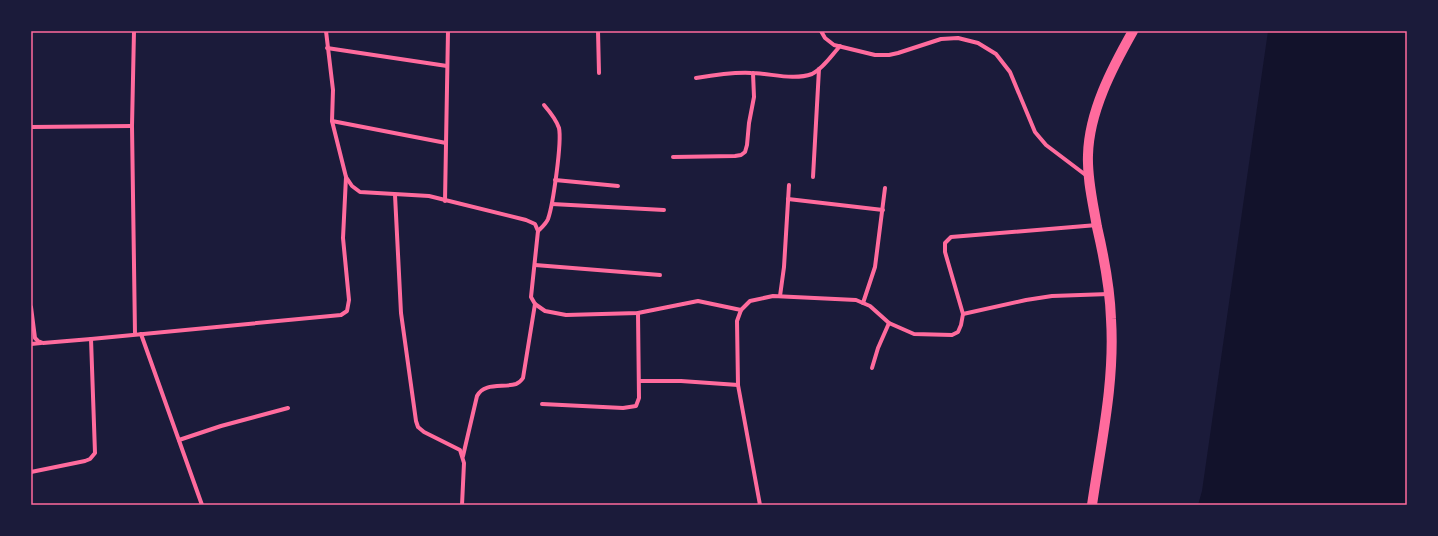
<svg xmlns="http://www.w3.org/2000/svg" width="1438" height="536" font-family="Poppins,sans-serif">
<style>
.water{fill:#12122b}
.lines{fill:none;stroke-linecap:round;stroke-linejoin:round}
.minor{stroke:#ff6b9d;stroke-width:4}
.primary{stroke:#ff6b9d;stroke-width:10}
.neatline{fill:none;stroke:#ff6b9d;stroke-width:1.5}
</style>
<rect width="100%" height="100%" fill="#1b1b3a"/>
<!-- water -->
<path class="water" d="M1268 31H1407V505H1198L1202 491Z"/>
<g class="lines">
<!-- minor -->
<g class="minor">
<path d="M134 31 132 126 135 334"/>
<path d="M326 31 333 90 332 121 346 177 352 186 360 192 429 196 526 220 535 224 538 231 531 297 535 304 545 311 566 315 638 313 698 301 741 310"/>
<path d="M598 31 599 73"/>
<path d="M821 31 825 38 834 45 875 55H889L898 53 941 39 958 38 978 43 996 54 1010 72 1035 132 1046 145 1087 176"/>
<path d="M327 48 447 66"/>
<path d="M696 78C714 75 732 72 751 73 770 73 793 81 812 74 823 69 832 55 840 46"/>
<path d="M332 121 446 143"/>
<path d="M31 127 132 126"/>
<path d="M673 157 735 156 741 155 745 152 747 145 749 123 754 97 753 73"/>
<path d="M813 177 819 69"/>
<path d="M555 180 618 186"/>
<path d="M395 195 401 313 416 421 418 427 424 432 460 450 464 463 462 505"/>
<path d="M788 199 883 210"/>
<path d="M445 201 448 31"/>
<path d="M552 204 664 210"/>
<path d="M538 231C541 228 546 224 548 219 553 205 562 142 559 128 556 119 550 112 544 105"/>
<path d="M535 265 660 275"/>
<path d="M780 296 784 267 789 185"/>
<path d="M863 303 875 267 885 188"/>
<path d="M31 307 35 338 38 341 43 343 91 339 341 315 347 311 349 300 343 238 346 177"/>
<path d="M963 314 1026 300 1052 296 1109 294"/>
<path d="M141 334 202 505"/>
<path d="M31 344 41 343"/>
<path d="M872 368 878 348 889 323"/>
<path d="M639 381H681L738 385"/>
<path d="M542 404 623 408 636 406 639 398 638 313"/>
<path d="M179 440 221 426 288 408"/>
<path d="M463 456 477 396C484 382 503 388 516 384 519 383 521 381 523 378L535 304"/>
<path d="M31 472 85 461 90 459 95 453 91 339"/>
<path d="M760 505 738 385 737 321 741 310 750 301 773 296 856 300 870 306 889 323 914 334 952 335 958 332 961 325 963 314 945 252V243L951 237 1097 225"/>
</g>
<!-- primary -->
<path class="primary" d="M1092 505C1101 443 1115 382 1111 319 1110 288 1104 257 1097 227 1093 203 1087 179 1088 155 1089 112 1112 68 1133 31"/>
</g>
<!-- border -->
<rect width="1438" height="536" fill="none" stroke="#1b1b3a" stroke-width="64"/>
<rect x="32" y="32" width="1374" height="472" class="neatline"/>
</svg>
